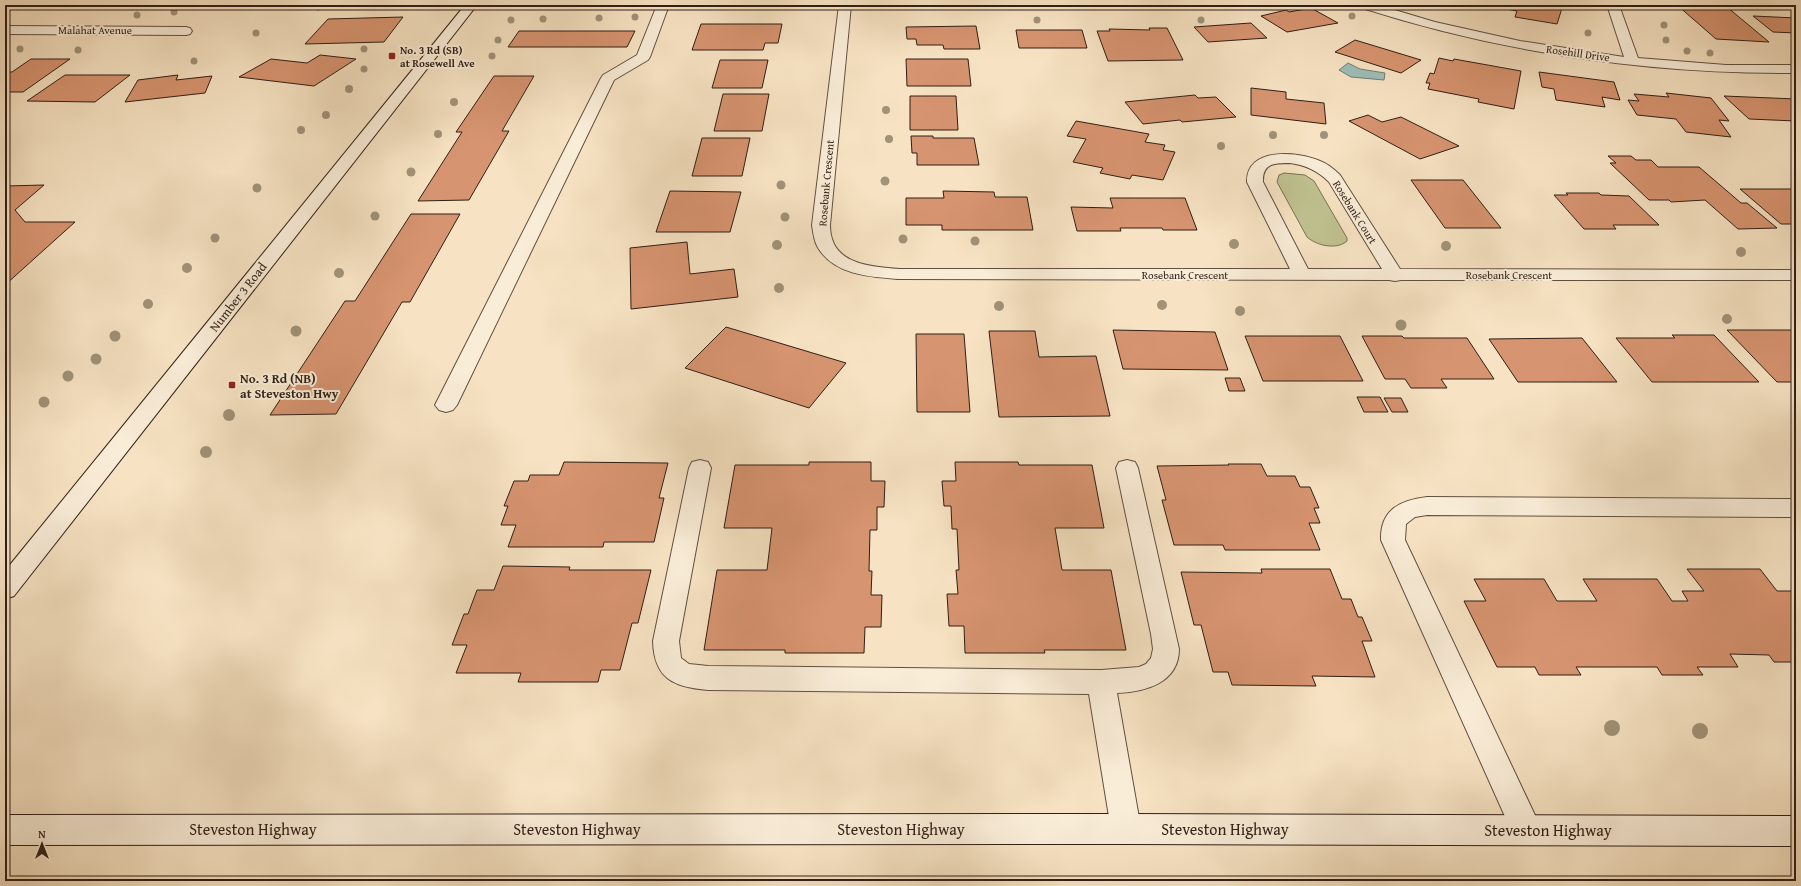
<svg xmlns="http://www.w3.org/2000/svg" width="1801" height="886" font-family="'Gentium Book Plus',serif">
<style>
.green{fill:#c0c391;stroke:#787153}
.water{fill:#9dbeb7;stroke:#717e76}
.building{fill:#d79470;stroke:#2f1f15}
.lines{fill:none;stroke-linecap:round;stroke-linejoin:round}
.lane-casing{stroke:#615040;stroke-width:2}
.street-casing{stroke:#615040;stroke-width:2}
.secondary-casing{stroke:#2f1f15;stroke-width:2}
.lane{fill:#faedd8;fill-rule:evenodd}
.street{fill:#faedd8;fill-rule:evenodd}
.secondary{fill:#faedd8;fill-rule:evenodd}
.tree{fill:#a19278}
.poi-dot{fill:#8f2418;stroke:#faedd8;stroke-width:1.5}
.labels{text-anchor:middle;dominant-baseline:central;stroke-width:4;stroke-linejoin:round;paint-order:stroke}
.far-street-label{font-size:11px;fill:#2f1f15;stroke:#faedd8}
.far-poi-label{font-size:11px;font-weight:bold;fill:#2f1f15;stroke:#faedd8;text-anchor:start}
.street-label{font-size:13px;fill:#2f1f15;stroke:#faedd8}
.poi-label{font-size:13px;font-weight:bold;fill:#2f1f15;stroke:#faedd8;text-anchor:start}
.near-street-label{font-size:16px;fill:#2f1f15;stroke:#faedd8}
</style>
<rect width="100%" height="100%" fill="#f7e3c3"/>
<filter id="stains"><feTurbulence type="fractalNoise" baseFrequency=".005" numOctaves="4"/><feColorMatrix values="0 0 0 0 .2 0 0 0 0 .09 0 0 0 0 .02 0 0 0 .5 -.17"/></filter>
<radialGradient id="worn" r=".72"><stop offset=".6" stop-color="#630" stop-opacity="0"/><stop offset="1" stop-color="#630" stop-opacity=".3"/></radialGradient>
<!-- green -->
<path class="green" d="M1284 173 1305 175 1314 181 1347 238V241C1337 250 1317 246 1307 237L1277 182 1279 175Z"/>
<!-- water -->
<path class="water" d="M1348 63 1360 69 1385 73 1384 80 1351 77 1339 70Z"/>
<!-- building -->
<g class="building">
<path d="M78 5H145L141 7 73 8Z"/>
<path d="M308 5H336L318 10Z"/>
<path d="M1490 5H1563L1557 24 1515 17 1517 11 1489 6Z"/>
<path d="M1677 5 1727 7 1769 42 1716 39Z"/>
<path d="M1311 8 1338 23 1287 32 1261 16 1286 10 1289 12Z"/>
<path d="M1753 16 1796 18V33L1773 32Z"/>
<path d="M403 17 384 42 305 44 328 19Z"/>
<path d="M1251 23 1267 38 1208 42 1194 27Z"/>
<path d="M701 24H782L778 43H765L763 50H692Z"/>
<path d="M976 26 980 49H944L943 45H917L916 39H907L906 27Z"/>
<path d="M1149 28H1167L1183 60 1108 61 1097 31H1110L1109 29 1150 30Z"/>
<path d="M1016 30H1082L1087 48H1019Z"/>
<path d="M519 31H635L627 47H508Z"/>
<path d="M1355 40 1421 60 1401 73 1335 52Z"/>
<path d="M320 55 356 59 314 86 239 77 271 59 307 63Z"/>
<path d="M1439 58 1453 61 1454 59 1521 71 1514 109 1478 102 1479 99 1428 89 1430 83H1426L1430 73 1434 74Z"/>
<path d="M31 59H70L23 92H5V72H12Z"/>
<path d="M906 59H968L971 86H907Z"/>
<path d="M720 60H768L762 88H712Z"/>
<path d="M1539 72 1614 82 1620 100 1602 97 1605 107 1556 100 1554 89 1542 87Z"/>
<path d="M65 75H130L95 102 27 101Z"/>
<path d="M178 75 176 80 212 76 205 93 125 102 138 80Z"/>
<path d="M494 76H534L502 131H509L469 200 418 201 462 132H456Z"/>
<path d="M1251 88 1286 92V99L1324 103 1326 124 1251 115Z"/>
<path d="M1666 93 1711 98 1729 121 1719 120 1731 137 1686 132 1676 119 1637 115 1628 100 1639 101 1634 94 1669 97Z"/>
<path d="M723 94H769L762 131H714Z"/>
<path d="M1195 95 1198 98 1216 97 1236 117 1182 122 1180 120 1143 124 1125 102Z"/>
<path d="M910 96H956L958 130H910Z"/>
<path d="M1724 96 1796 99V121L1749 119Z"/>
<path d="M1368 115 1382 122 1401 117 1459 146 1420 159 1349 121Z"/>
<path d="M1076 121 1149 134 1145 142 1165 145 1163 150 1175 152 1163 180 1132 175 1130 179 1100 173 1103 168 1073 162 1086 139 1067 136Z"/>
<path d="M911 136H933V138H974L979 165H917V153H912Z"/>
<path d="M702 138H750L742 176H692Z"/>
<path d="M1608 156H1631L1636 160H1651L1658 167H1699L1741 203H1747L1777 228 1738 229 1705 200 1671 202 1669 200H1649L1610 163H1616Z"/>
<path d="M1411 180H1463L1501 228H1445Z"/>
<path d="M44 185 15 210 25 222H75L5 285V186Z"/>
<path d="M1740 189H1796V224H1781Z"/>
<path d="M670 191 741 192 730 232H656Z"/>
<path d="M943 191 994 192 995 197H1027L1033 230H942V225H906V198H944Z"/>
<path d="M1566 193H1599L1601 195 1629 196 1659 225H1613L1616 229H1584L1554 195H1568Z"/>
<path d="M1110 198H1185L1197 230H1163L1162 228H1120L1121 231H1077L1071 207 1113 208Z"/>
<path d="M411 214H460L410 302H402L336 414 270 415 345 301H355Z"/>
<path d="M687 242 690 274 734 269 738 297 631 309 630 248Z"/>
<path d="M726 327 846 363 809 408 685 368Z"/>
<path d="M1113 330 1215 332 1228 370 1123 369Z"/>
<path d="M1727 330H1796V382H1777Z"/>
<path d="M989 331H1035L1039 357 1096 356 1110 416 999 417Z"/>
<path d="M916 334H964L970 412H917Z"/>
<path d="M1672 335H1714L1759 382H1652L1616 338H1675Z"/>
<path d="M1245 336H1340L1363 381H1263Z"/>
<path d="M1362 336H1402L1404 338H1467L1494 379H1441L1447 388H1411L1405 379H1385Z"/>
<path d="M1582 338 1617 382H1518L1489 339Z"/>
<path d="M1225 378H1240L1245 391H1229Z"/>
<path d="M1357 397H1380L1388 412H1364Z"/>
<path d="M1384 398H1401L1408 412H1392Z"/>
<path d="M564 462 668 463 659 498H664L654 542H604L603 547H508L516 525H501L508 506H504L514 481H528L530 475H559Z"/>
<path d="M809 462H871V481H885L884 507H877V530H870L869 571H872L871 595H882L881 627H865L864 653H785V650H704L717 570H767L772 528H724L735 465H809Z"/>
<path d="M955 462H1018L1019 465H1092L1104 528H1055L1062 570H1111L1126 650H1044L1045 653H965L964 626H949L947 594H958L956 570H959L957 529H952L951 506H944L942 481H956Z"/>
<path d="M1228 464H1261L1267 476H1295L1300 487H1310L1319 508H1314L1320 523H1309L1320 550H1225L1223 545H1174L1162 500H1166L1157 466 1229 465Z"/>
<path d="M503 566 570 567 569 570H651L638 623H632L620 670H601L598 682H518L521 673H456L467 645H452L464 614H468L477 590H494Z"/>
<path d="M1261 569H1330L1342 599H1351L1358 617H1362L1372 641H1362L1375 677 1312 676 1316 686 1232 685 1228 672H1213L1201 625H1194L1181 572 1262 573Z"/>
<path d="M1687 569H1760L1777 591H1796V662H1774L1769 655 1730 654 1738 667H1697L1703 675H1662L1657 667H1576L1581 675H1539L1535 667H1497L1464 601H1486L1474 579H1544L1557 601H1597L1583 579H1657L1672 601H1688L1682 591H1704Z"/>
</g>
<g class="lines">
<defs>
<path id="lane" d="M657 5H669L650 57 648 60 614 80 457 405 453 410 446 412 439 410 435 405 601 78 603 75 637 55Z"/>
<g id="street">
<path d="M839 5H851L830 225C830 231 831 238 834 244 845 266 878 267 899 269H1290L1247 182C1246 147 1298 151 1320 161 1328 164 1334 169 1340 175L1400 269 1796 270V280H1401L1395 281 1389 280 899 279C870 277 833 275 817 246 814 240 813 232 812 225ZM1290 163C1306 165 1318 171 1329 182L1382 269H1308L1263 182C1262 163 1275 163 1290 163Z"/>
<path d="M1360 5H1378L1435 22 1520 41 1624 57 1607 5H1619L1638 58 1726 65H1796V73C1648 74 1503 53 1362 8Z"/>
<path d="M5 26 186 27 190 28 192 31 190 34 186 35 5 34Z"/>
<path d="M700 460 708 462 711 468 679 641 681 658 689 664 708 666 1101 670 1139 667 1146 664 1151 658 1153 649 1151 634 1116 468 1119 462 1127 460 1135 462 1138 468 1179 649C1179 683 1145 692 1117 693L1141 829 1137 840 1126 844 1115 840 1111 829 1089 694 708 690C674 687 654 679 653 641L689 468 692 462Z"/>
<path d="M1427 497 1796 499V517L1427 515 1415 517 1406 524 1405 540 1542 830 1538 841 1527 845 1516 841 1381 540C1380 510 1400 500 1427 497Z"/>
</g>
<g id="secondary">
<path d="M465 5H477L14 596 5 599V571Z"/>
<path d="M1126 814 1796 816V846L1126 844 5 845V815Z"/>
</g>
</defs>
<!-- lane casing -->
<use href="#lane" class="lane-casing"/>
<!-- street casing -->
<use href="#street" class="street-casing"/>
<!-- secondary casing -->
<use href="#secondary" class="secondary-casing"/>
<!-- lane -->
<use href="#lane" class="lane"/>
<!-- street -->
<use href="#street" class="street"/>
<!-- secondary -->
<use href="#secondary" class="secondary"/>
</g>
<!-- trees -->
<g class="tree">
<circle cx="174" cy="12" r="3.5"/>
<circle cx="137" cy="15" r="3.5"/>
<circle cx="1352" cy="16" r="3.5"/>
<circle cx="635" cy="17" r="3.5"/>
<circle cx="599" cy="18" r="3.5"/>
<circle cx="543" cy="19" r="3.5"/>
<circle cx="511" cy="20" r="3.5"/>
<circle cx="1037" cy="20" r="3.5"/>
<circle cx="1201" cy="20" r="3.5"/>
<circle cx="1664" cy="25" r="3.5"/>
<circle cx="256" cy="33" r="3.5"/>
<circle cx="1588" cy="33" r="3.5"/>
<circle cx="498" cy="40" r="3.5"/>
<circle cx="1666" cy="40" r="3.5"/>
<circle cx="20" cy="49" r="3.5"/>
<circle cx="364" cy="49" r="3.5"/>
<circle cx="78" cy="50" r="3.5"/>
<circle cx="1687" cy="51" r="3.5"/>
<circle cx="1710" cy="53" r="3.5"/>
<circle cx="492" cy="56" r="3.5"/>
<circle cx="194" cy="61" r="3.5"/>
<circle cx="364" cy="69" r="3.5"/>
<circle cx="349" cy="89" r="4"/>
<circle cx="454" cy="102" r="4"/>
<circle cx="886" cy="110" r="4"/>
<circle cx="326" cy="115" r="4"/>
<circle cx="301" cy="130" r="4"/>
<circle cx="438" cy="134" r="4"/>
<circle cx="1273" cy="135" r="4"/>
<circle cx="1324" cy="135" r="4"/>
<circle cx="889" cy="139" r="4"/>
<circle cx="1221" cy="146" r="4"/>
<circle cx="411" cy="172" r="4.5"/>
<circle cx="885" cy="181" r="4.5"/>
<circle cx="781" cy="185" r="4.5"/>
<circle cx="257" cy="188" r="4.5"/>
<circle cx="375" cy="216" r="4.5"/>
<circle cx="785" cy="217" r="4.5"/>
<circle cx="215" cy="238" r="4.5"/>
<circle cx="903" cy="239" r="4.5"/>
<circle cx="975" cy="241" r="4.5"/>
<circle cx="1234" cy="244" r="5"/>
<circle cx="777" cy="245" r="5"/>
<circle cx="1446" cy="246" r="5"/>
<circle cx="1741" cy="252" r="5"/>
<circle cx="187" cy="268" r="5"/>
<circle cx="339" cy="273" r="5"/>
<circle cx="779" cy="288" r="5"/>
<circle cx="148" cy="304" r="5"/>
<circle cx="1162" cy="305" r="5"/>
<circle cx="999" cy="306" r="5"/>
<circle cx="1240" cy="311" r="5"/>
<circle cx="1727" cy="319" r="5"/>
<circle cx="1401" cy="325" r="5.5"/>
<circle cx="296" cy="331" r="5.5"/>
<circle cx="115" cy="336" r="5.5"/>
<circle cx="96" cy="359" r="5.5"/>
<circle cx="68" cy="376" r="5.5"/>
<circle cx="44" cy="402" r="5.5"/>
<circle cx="229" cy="415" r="6"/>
<circle cx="206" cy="452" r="6"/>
<circle cx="1612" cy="728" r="8"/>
<circle cx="1700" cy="731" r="8"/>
</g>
<!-- markers -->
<g class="poi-dot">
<rect x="388" y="52" width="8" height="8" rx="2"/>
<rect x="228" y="381" width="8" height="8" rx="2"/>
</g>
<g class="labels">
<!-- far-street labels -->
<g class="far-street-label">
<text x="95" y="30">Malahat Avenue</text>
<text transform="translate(1578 53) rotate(8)">Rosehill Drive</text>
<text transform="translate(826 183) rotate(-85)">Rosebank Crescent</text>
<text transform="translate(1355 212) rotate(58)">Rosebank Court</text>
<text x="1185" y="275">Rosebank Crescent</text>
<text x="1509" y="275">Rosebank Crescent</text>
</g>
<!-- far-poi labels -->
<g class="far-poi-label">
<text x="400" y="50">No. 3 Rd (SB)<tspan x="400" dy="13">at Rosewell Ave</tspan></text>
</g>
<!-- street labels -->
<g class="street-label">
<text transform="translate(238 297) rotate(-52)">Number 3 Road</text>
</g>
<!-- poi labels -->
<g class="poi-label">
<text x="240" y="378">No. 3 Rd (NB)<tspan x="240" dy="15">at Steveston Hwy</tspan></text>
</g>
<!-- near-street labels -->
<g class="near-street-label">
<text x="253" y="829">Steveston Highway</text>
<text x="577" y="829">Steveston Highway</text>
<text x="901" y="829">Steveston Highway</text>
<text x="1225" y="829">Steveston Highway</text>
<text x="1548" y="830">Steveston Highway</text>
</g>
</g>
<!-- margin -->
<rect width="1801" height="886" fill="none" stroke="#f7e3c3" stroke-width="20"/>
<rect x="6" y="6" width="1789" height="874" fill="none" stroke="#2f1f15" stroke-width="2"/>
<rect x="10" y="10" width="1781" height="866" fill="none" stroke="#2f1f15"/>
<!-- north arrow -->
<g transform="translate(42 844)" stroke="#faedd8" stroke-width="3" paint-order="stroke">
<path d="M0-3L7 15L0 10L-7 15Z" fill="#2f1f15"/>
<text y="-6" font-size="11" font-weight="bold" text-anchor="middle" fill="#2f1f15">N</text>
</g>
<rect width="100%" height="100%" filter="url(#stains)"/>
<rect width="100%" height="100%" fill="url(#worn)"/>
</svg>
